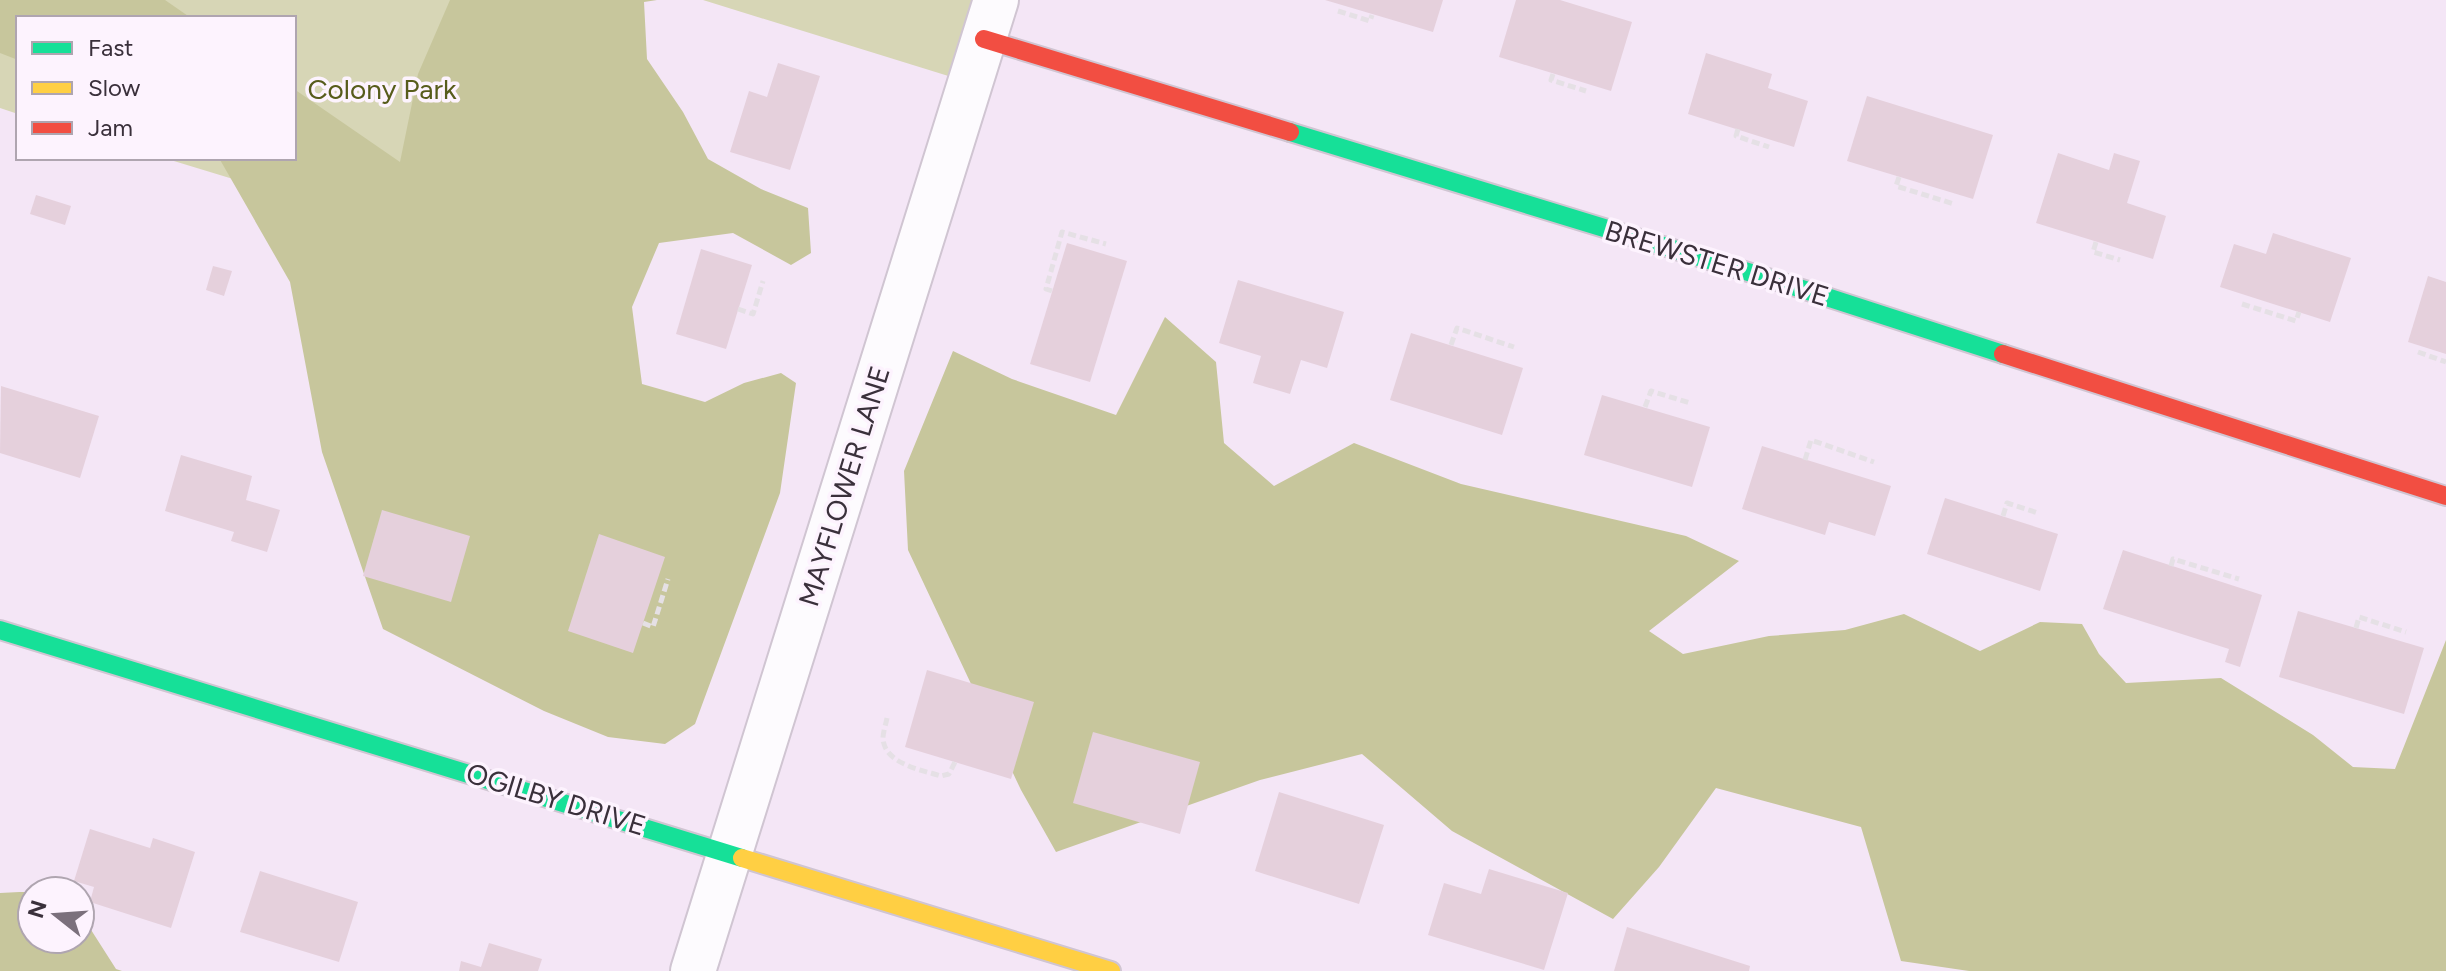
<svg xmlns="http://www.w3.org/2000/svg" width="2446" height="971" font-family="Figtree,sans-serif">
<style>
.green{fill:#d7d6b6}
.forest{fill:#c7c69c}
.building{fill:#e5d0dc}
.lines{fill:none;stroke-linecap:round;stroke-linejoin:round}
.street-casing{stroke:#d0c5d2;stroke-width:48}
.fast-casing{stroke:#d0c5d2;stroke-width:22}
.slow-casing{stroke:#d0c5d2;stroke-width:22}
.jam-casing{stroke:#d0c5d2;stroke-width:22}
.path{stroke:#e5e0e5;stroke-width:5;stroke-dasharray:8 4;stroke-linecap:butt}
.street{stroke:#fdfbfe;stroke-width:44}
.fast{stroke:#16e098;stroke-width:18}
.slow{stroke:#ffcf43;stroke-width:18}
.jam{stroke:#f24e42;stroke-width:18}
.labels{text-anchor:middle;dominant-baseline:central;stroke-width:7;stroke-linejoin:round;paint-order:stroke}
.park-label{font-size:28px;fill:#575c1b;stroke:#fdf3fe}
.street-label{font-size:28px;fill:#3a303b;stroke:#fdf3fe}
</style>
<rect width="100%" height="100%" fill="#f4e6f6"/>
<!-- green -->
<g class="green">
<path d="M0 0H503L427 238 164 158H294V18H18V114L0 108Z"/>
<path d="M703 0H996L971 83Z"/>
</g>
<!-- forest -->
<g class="forest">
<path d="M0 0H165L191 18H18V60L0 53Z"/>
<path d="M450 0H657L644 2 647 59 683 112 708 159 761 189 808 208 811 253 791 265 733 233 659 243 632 307 642 384 705 402 744 383 781 373 796 383 780 493 695 724 665 744 608 737 544 711 383 629 322 452 290 282 219 158H294V89L400 162 418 74Z"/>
<path d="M1165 317 1216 362 1224 443 1274 486 1354 443 1461 484 1686 536 1739 561 1649 631 1683 654 1769 636 1845 630 1904 614 1980 651 2040 622 2082 624 2099 654 2126 683 2221 678 2313 735 2353 767 2395 769 2446 640V971H1969L1901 961 1861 827 1716 788 1659 867 1613 919 1452 831 1362 754 1260 780 1056 852 1021 790 908 550 904 471 953 351 1012 379 1116 415Z"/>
<path d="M32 891V939H80V918L86 922 116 969 122 971H0V893L39 891Z"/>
</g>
<!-- building -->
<g class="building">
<path d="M1325 0H1443L1433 32Z"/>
<path d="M1516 0H1560L1632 22 1611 91 1499 57Z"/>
<path d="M1706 53 1772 74 1768 88 1808 101 1794 147 1688 114Z"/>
<path d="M778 63 820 76 790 170 730 152 749 91 767 97Z"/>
<path d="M1867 96 1993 135 1973 199 1847 161Z"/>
<path d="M2058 153 2109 170 2114 153 2140 161 2127 203 2166 216 2153 259 2036 223Z"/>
<path d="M36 195 71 206 65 225 30 214Z"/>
<path d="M2273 233 2351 258 2330 322 2220 287 2234 244 2266 254Z"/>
<path d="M1067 243 1127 261 1090 382 1030 364Z"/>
<path d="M701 249 752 265 726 349 676 334Z"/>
<path d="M213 266 232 271 224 296 206 290Z"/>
<path d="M2428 276 2446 282V354L2408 342Z"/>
<path d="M1238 280 1344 312 1327 368 1301 360 1290 394 1253 383 1261 356 1219 343Z"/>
<path d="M1411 333 1523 368 1502 435 1390 400Z"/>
<path d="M1 386 99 416 80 478 0 453Z"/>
<path d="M1602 395 1710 427 1692 487 1584 455Z"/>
<path d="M1762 446 1891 486 1875 536 1829 522 1825 535 1742 509Z"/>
<path d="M181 455 252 476 246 500 280 510 267 552 231 541 234 532 165 511Z"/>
<path d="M1945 498 2058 534 2040 591 1927 554Z"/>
<path d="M382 510 470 536 451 602 363 576Z"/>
<path d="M599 534 665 557 633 653 568 631Z"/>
<path d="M2123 550 2262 595 2240 667 2225 662 2229 649 2103 609Z"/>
<path d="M2298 611 2424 648 2404 714 2279 677Z"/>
<path d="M927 670 1034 702 1011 779 905 747Z"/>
<path d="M1093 732 1200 762 1180 834 1073 803Z"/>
<path d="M1279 792 1384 825 1359 904 1255 871Z"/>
<path d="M90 829 150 848 153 838 195 852 171 928 90 902 94 887 74 881Z"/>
<path d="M1489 869 1568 893 1544 970 1428 935 1444 883 1481 894Z"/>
<path d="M260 871 358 902 339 962 240 932Z"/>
<path d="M1627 927 1750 966 1749 971H1614Z"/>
<path d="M489 943 542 959 538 971H459L461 961 481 967Z"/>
</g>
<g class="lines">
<defs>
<path id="street" d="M693 971 996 0"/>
<g id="fast">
<path d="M1290 132 1771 279 2003 354"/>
<path d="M0 630 742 858"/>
</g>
<path id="slow" d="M742 858 1111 971"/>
<g id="jam">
<path d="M984 39 1290 132"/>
<path d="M2003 354 2446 496"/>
</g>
</defs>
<!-- street casing -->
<use href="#street" class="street-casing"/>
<!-- fast casing -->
<use href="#fast" class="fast-casing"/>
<!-- slow casing -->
<use href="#slow" class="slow-casing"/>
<!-- jam casing -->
<use href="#jam" class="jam-casing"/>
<!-- path -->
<g class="path">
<path d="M1338 11 1370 21 1372 15"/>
<path d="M1553 74 1551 80 1586 91"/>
<path d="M1738 129 1736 136 1769 147"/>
<path d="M1899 177 1896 186 1954 204"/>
<path d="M2096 242 2093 252 2120 260"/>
<path d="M1052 291 1046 289 1062 232 1106 244"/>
<path d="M2242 304 2296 321 2299 312"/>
<path d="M738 309 753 314 763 281"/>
<path d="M1451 345 1457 328 1514 347"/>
<path d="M2418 352 2446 362"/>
<path d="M1645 407 1651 391 1690 403"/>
<path d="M1805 460 1811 440 1874 462"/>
<path d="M2003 516 2007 503 2038 513"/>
<path d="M2171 566 2173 559 2239 579"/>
<path d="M643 623 653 627 668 579"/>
<path d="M2356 628 2359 617 2406 632"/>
<path d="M887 718C886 724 883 732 883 738 884 764 922 770 941 776L949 774 955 762"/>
</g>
<!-- street -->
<use href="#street" class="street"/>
<!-- fast -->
<use href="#fast" class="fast"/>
<!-- slow -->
<use href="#slow" class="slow"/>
<!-- jam -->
<use href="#jam" class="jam"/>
</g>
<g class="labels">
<!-- park labels -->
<g class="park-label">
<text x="382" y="89">Colony Park</text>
</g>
<!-- street labels -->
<g class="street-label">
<text transform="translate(1717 263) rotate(17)">BREWSTER DRIVE</text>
<text transform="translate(844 486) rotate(-73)">MAYFLOWER LANE</text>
<text transform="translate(556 799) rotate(17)">OGILBY DRIVE</text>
</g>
</g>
<!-- legend -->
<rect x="16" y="16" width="280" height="144" fill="#fdf3fe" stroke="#afa5b0" stroke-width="2"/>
<rect x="32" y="42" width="40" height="12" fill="#16e098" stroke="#afa5b0" stroke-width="2"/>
<text x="88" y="56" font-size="24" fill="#3a303b">Fast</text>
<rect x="32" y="82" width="40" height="12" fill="#ffcf43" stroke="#afa5b0" stroke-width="2"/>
<text x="88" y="96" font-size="24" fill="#3a303b">Slow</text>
<rect x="32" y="122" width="40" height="12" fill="#f24e42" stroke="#afa5b0" stroke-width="2"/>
<text x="88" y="136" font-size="24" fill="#3a303b">Jam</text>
<!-- north arrow -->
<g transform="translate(56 915) rotate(287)"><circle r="38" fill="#fdf3fe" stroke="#afa5b0" stroke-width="2"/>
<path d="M0-6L14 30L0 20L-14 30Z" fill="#7b707c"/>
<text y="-12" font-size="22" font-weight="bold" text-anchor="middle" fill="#3a303b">N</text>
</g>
</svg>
